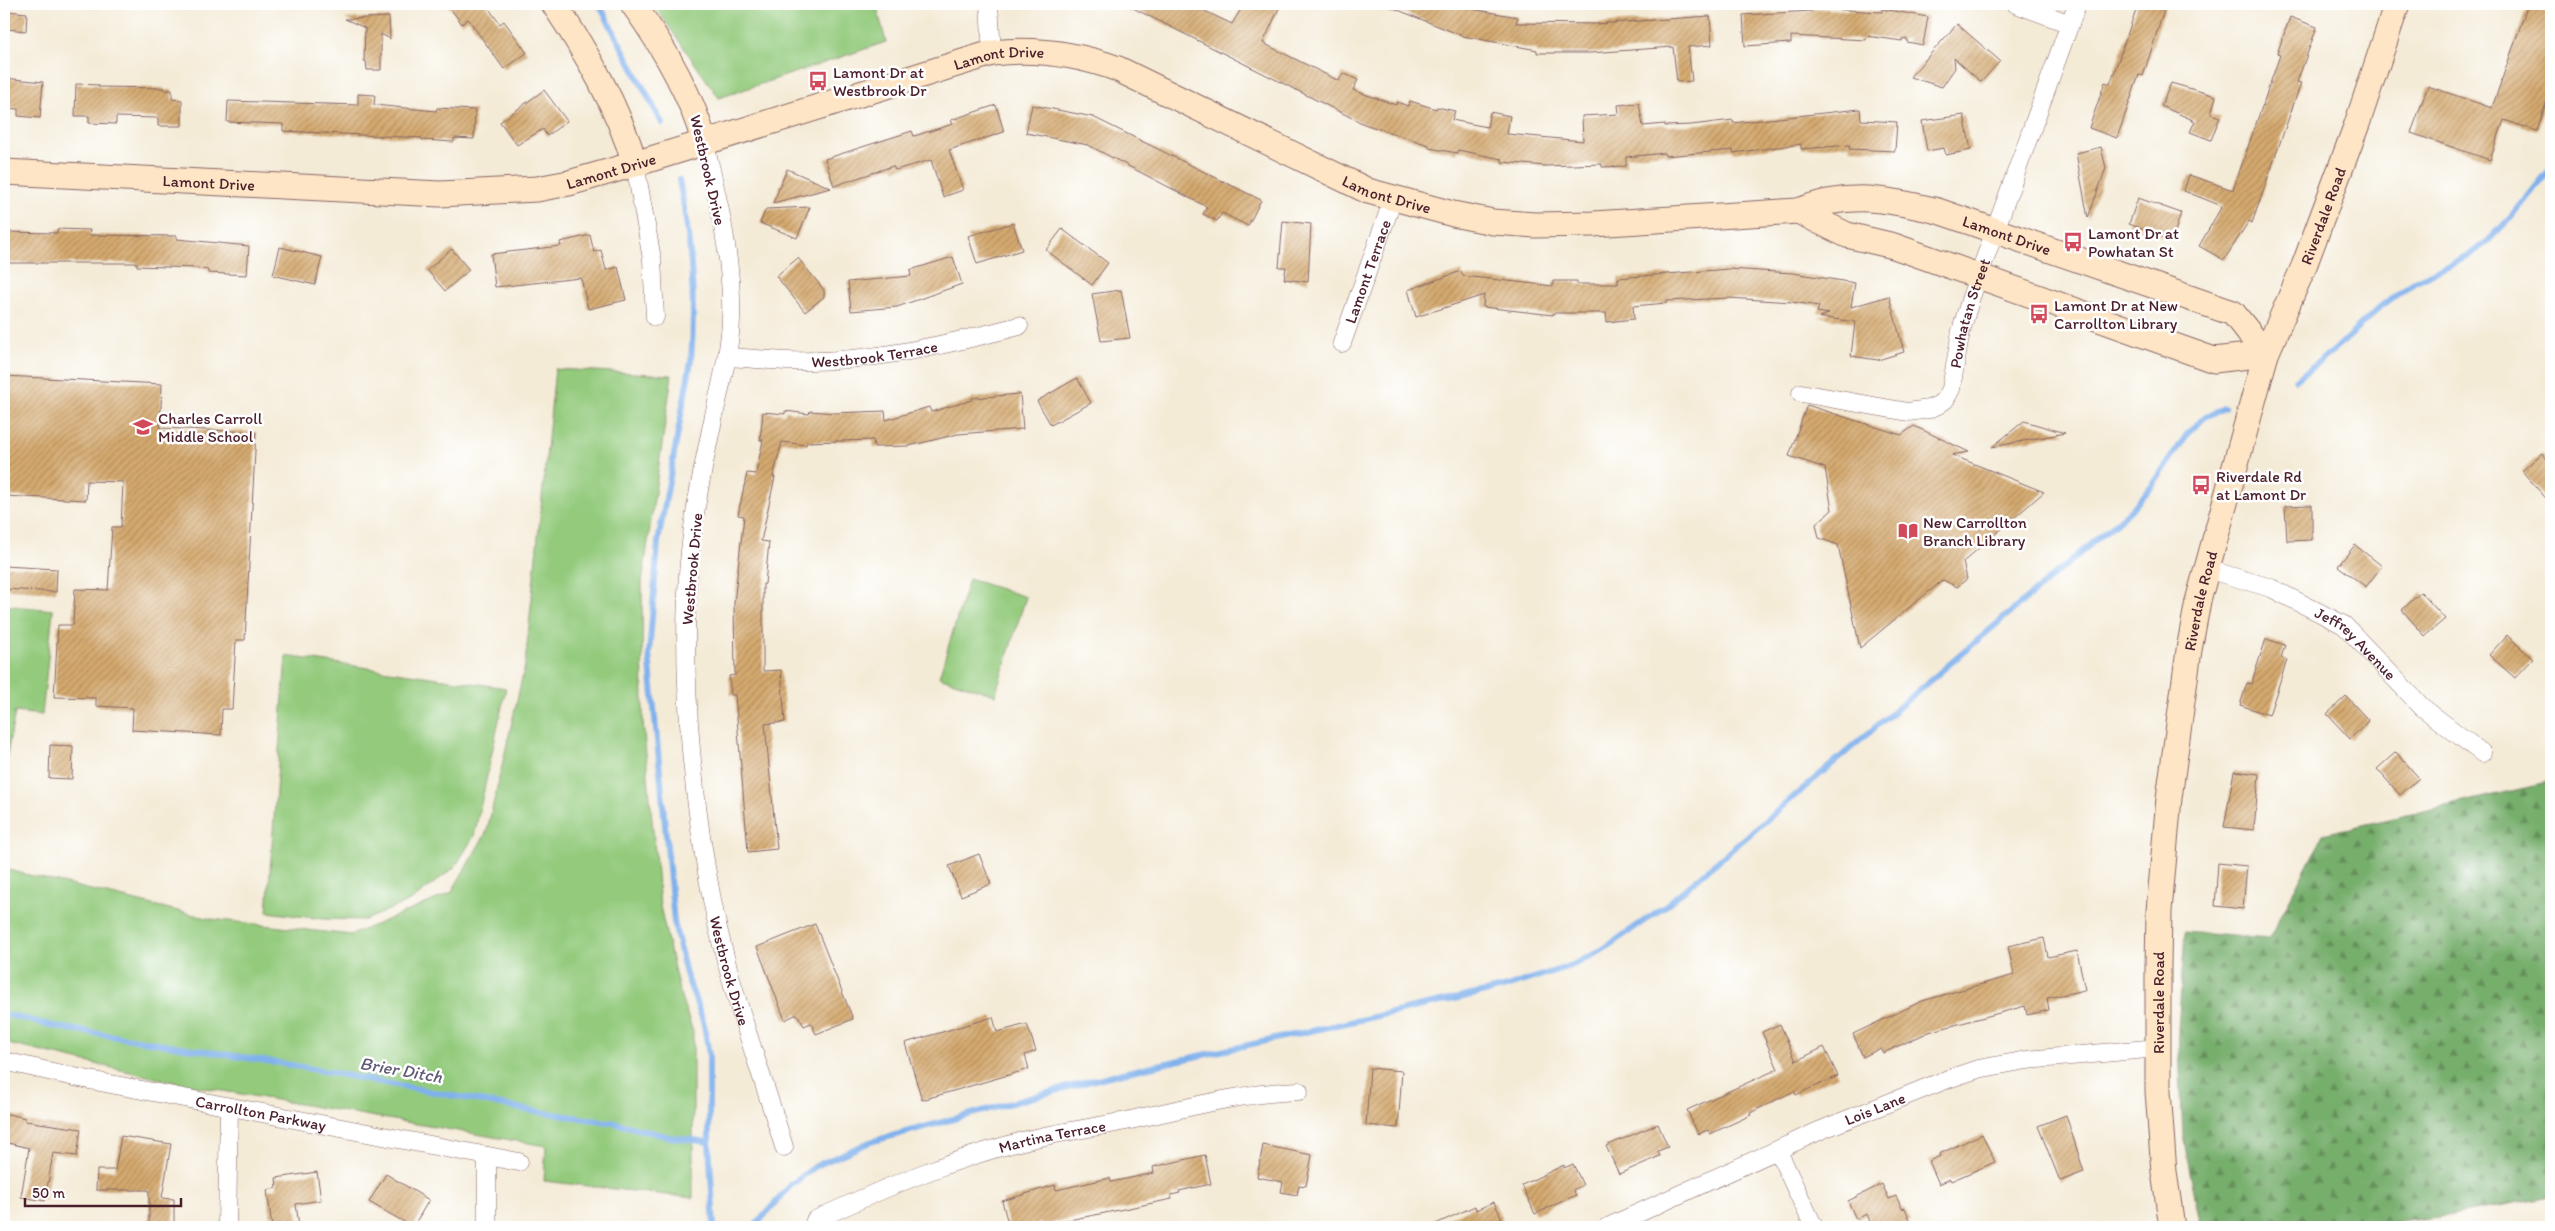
<svg xmlns="http://www.w3.org/2000/svg" width="2555" height="1231" font-family="Itim,sans-serif">
<style>
.forest{fill:url(#forest-firs);stroke:#60664c}
.green{fill:#93ca7c;stroke:#6e7454}
.lines{fill:none;stroke-linecap:round;stroke-linejoin:round}
.stream{stroke:#80b1ec;stroke-width:6}
.building{fill:url(#building-hatch)}
.street-casing{stroke:#866667;stroke-width:19}
.secondary-casing{stroke:#866667;stroke-width:27}
.street{stroke:#fff;stroke-width:18}
.secondary{stroke:#fee5c5;stroke-width:25}
.labels{text-anchor:middle;dominant-baseline:central;stroke-width:5;stroke-linejoin:round;paint-order:stroke}
.street-label{font-size:16px;fill:#4a1f2b;stroke:#fff}
.poi-label{font-size:16px;fill:#4a1f2b;stroke:#fff;text-anchor:start}
.water-label{font-size:18px;font-style:italic;fill:#605978;stroke:#fff}
</style>
<defs>
<pattern id="forest-firs" width="22" height="20" patternUnits="userSpaceOnUse" patternTransform="scale(1.25)"><rect width="22" height="20" fill="#76ae6c"/><path d="M5 1l3.5 6h-7zM16 11l3.5 6h-7z" fill="#638d59"/></pattern>
<pattern id="building-hatch" width="6" height="6" patternUnits="userSpaceOnUse" patternTransform="scale(1.25)"><rect width="6" height="6" fill="#d5aa70"/><path d="M-1 1l2-2M0 6l6-6M5 7l2-2" fill="none" stroke="#af8a5c"/></pattern>
</defs>
<rect width="100%" height="100%" fill="#fff"/>
<filter id="ink" filterUnits="userSpaceOnUse"><feTurbulence type="fractalNoise" baseFrequency=".02" numOctaves="2"/><feDisplacementMap in="SourceGraphic" scale="10" xChannelSelector="R" yChannelSelector="G"/><feConvolveMatrix kernelMatrix="1 2 1 2 8 2 1 2 1" color-interpolation-filters="sRGB"/></filter>
<filter id="wash" filterUnits="userSpaceOnUse"><feTurbulence type="fractalNoise" baseFrequency=".0096" numOctaves="4" result="noise"/><feDisplacementMap in="SourceGraphic" scale="20" xChannelSelector="R" yChannelSelector="G"/><feGaussianBlur stdDeviation="1.12" result="paint"/><feColorMatrix in="noise" values="0 0 0 0 0 0 0 0 0 0 0 0 0 0 0 0 0 1.4 0 .05"/><feComposite in="paint" operator="in"/></filter>
<g filter="url(#wash)">
<rect width="100%" height="100%" fill="#f4ebd7"/>
<!-- forest -->
<path class="forest" d="M2551 782V1196L2452 1215 2364 1227H2201L2183 1136 2178 1029 2185 932 2269 939 2323 834Z"/>
<!-- green -->
<g class="green">
<path d="M653 4H876L886 42 719 98Z"/>
<path d="M555 369 672 375 642 583 643 722 660 906 679 991 693 1032V1198L544 1181 546 1146 182 1084 4 1043V869L211 919 351 935 451 893 487 831 525 665Z"/>
<path d="M969 579 1026 597 995 695 939 677Z"/>
<path d="M4 605 53 610 42 715 15 712 4 770Z"/>
<path d="M286 656 506 688 474 836 455 867 412 900 365 920 323 919 267 912Z"/>
</g>
<g class="lines">
<!-- stream -->
<g class="stream">
<path d="M599 4 662 123"/>
<path d="M679 180C691 239 696 301 691 361L658 542 649 654 674 922 686 974 704 1024 709 1055V1142"/>
<path d="M2296 380 2341 344 2380 307 2414 282 2469 256 2489 240 2512 216 2551 168"/>
<path d="M4 1014 57 1027 291 1065 533 1111 615 1123 669 1137 709 1142 714 1227"/>
<path d="M754 1227 791 1185 816 1166 870 1142 1109 1076 1503 988 1573 965 1602 950 1664 907 2132 509 2153 485 2188 433 2205 417 2224 408"/>
</g>
</g>
<g id="blocks">
<!-- building -->
<g class="building">
<path d="M447 4H490L487 6 500 24 504 21 527 53 504 69 468 19 462 24Z"/>
<path d="M1125 4H1190L1232 24 1244 4H1281L1263 43 1339 81 1343 73 1358 80 1353 90 1396 105 1397 102 1408 106 1410 101 1436 109 1437 107 1455 111 1452 120 1487 127 1490 112 1510 116 1507 134 1583 141 1582 116 1619 114 1618 105 1639 103 1643 126 1665 124V126L1691 125 1733 120V123L1860 109 1861 120 1897 122 1895 151 1849 149 1850 145 1801 149V144L1733 153V150L1665 156V153L1626 157V166L1602 167V164L1545 166 1502 162V159L1458 150 1457 153 1429 148V145L1364 124Z"/>
<path d="M1383 4H1443L1518 17 1516 23 1596 24 1710 16 1712 45 1688 47 1692 81 1677 82 1673 47 1590 53H1537V50L1463 36Z"/>
<path d="M2138 4H2166L2143 76 2139 75 2117 138 2089 128 2105 82 2110 84Z"/>
<path d="M2528 4H2551V88L2537 131 2504 120 2490 160 2411 133 2428 86 2492 108Z"/>
<path d="M1811 8 1882 12V9L1928 17 1923 45 1907 42V38L1902 39V41L1867 36 1866 40 1791 36V43L1745 46 1743 15 1811 11Z"/>
<path d="M8 11 27 13 26 31 7 29Z"/>
<path d="M389 17 390 39 381 34V70H367L366 61H364L365 28 345 19Z"/>
<path d="M2290 17 2317 27 2297 82 2301 83 2252 223 2249 221 2224 260 2199 246 2222 206 2184 191 2189 175 2233 190 2280 55 2277 54Z"/>
<path d="M1957 24 2000 61 1981 82 1954 58 1955 68 1942 87 1910 77Z"/>
<path d="M4 78 43 82 40 118 18 116V109L4 108Z"/>
<path d="M2171 83 2216 96 2211 114 2220 117 2211 140 2190 132 2195 121 2161 106Z"/>
<path d="M76 84 99 85 98 87 164 88V90H172V99L182 100V126H158V118L116 117V124L89 123V116H75Z"/>
<path d="M544 90 567 121 547 136 543 129 517 145 500 122Z"/>
<path d="M358 94 375 95 374 105 436 111 437 108 475 110 474 139 454 138V142L422 140V138L283 131V124L227 122 228 101 358 105Z"/>
<path d="M996 105 1004 132 949 150 963 190 943 197 931 160 895 170 893 166 834 186 825 159 912 131 914 136 953 124 951 120Z"/>
<path d="M1032 105 1093 117 1261 200 1248 226 1222 213 1217 221 1203 214 1207 207 1088 145 1026 133Z"/>
<path d="M1964 115 1971 150 1946 155 1944 148 1927 151 1922 121Z"/>
<path d="M2101 147 2106 168 2088 218 2076 153Z"/>
<path d="M787 169 831 188 773 203Z"/>
<path d="M2138 198 2181 213 2173 238H2166L2129 224Z"/>
<path d="M810 207 797 238 760 223 766 209Z"/>
<path d="M1283 221 1311 224 1308 282 1284 279 1286 267H1279Z"/>
<path d="M1013 223 1022 250 977 264 968 236Z"/>
<path d="M57 229 90 230 89 235 177 236V239L249 246 247 275 208 273V270L196 268 137 266V263H4V232L57 233Z"/>
<path d="M1062 229 1108 263 1092 285 1046 250Z"/>
<path d="M590 235 594 252 601 250 606 270 618 267 626 300 588 309 581 278 495 287 491 254 561 246 560 242Z"/>
<path d="M280 247 322 257 315 285 273 275Z"/>
<path d="M452 249 469 270 445 291 427 270Z"/>
<path d="M953 257 962 284 897 307 851 311 848 282 911 276 910 270Z"/>
<path d="M798 258 824 290V297L805 312 776 276Z"/>
<path d="M1728 269 1793 273 1855 283 1851 307 1889 296 1904 352 1878 360 1851 356 1855 322 1819 317 1829 314 1817 312 1819 306 1792 302 1728 298 1666 301 1667 303 1633 306 1634 319 1607 322 1606 313H1553V315L1483 307 1484 295 1416 317 1408 290 1461 271 1463 276 1553 286V281H1577V284H1618V278Z"/>
<path d="M1121 290 1130 338 1101 341 1092 294Z"/>
<path d="M4 376 162 384 160 428 256 432 245 640H236L232 709H222L221 735 132 730 133 708 96 706V698L54 697 58 625H73L75 589 108 590 112 527H121L123 482 87 481 86 500 4 496Z"/>
<path d="M1077 378 1091 403 1051 425 1037 401Z"/>
<path d="M1020 394 1023 429 958 434 909 446 874 447 873 440 807 442 806 445 782 442 773 477H775L761 541 769 542 765 584H763V671L781 670 785 722 765 724 777 849 748 852 737 718 735 695H731L729 676 735 675 734 603 744 516 738 515 747 473 756 474 763 440H760L763 412 785 414V411L809 414 810 411 835 413 885 411 886 420 929 407 931 412 972 400V398Z"/>
<path d="M1807 405 1901 435 1914 426 1969 452 1952 455 2044 492 1963 562 1967 579 1957 587 1943 580 1860 648 1838 545 1819 538 1816 524 1832 510 1825 468 1789 456Z"/>
<path d="M2024 421 2065 433 1992 447Z"/>
<path d="M2542 453 2551 464V504L2522 471Z"/>
<path d="M2312 505V540L2287 541 2285 506Z"/>
<path d="M2355 545 2382 566 2366 587 2338 566Z"/>
<path d="M4 566 57 569 56 592 4 589Z"/>
<path d="M2421 592 2445 619 2425 636 2402 610Z"/>
<path d="M2507 635 2533 659 2515 678 2489 655Z"/>
<path d="M2266 639 2285 645 2281 658 2287 660 2269 715 2240 705 2247 683 2251 684Z"/>
<path d="M2346 696 2369 721 2350 739 2327 714Z"/>
<path d="M50 745 73 746 72 779 49 778Z"/>
<path d="M2396 752 2419 778 2400 795 2377 769Z"/>
<path d="M2234 771 2259 774 2254 830 2224 827Z"/>
<path d="M979 854 991 884 961 896 949 866Z"/>
<path d="M2218 863 2247 866 2243 909 2215 906Z"/>
<path d="M815 924 853 1019 816 1034 811 1023 804 1026 797 1014 785 1020 757 947Z"/>
<path d="M2044 938 2048 957 2077 951 2085 990 2047 998 2049 1010 2027 1015 2025 1006 1929 1032 1883 1053 1881 1048 1863 1057 1853 1034 1922 1001 2014 975 2008 946Z"/>
<path d="M993 1017 997 1032 1027 1024 1036 1051 1025 1055 1029 1069 922 1100 905 1043Z"/>
<path d="M1780 1024 1796 1061 1824 1047 1838 1076 1796 1095 1794 1091 1750 1113 1751 1115 1710 1134 1708 1130 1698 1134 1687 1110 1778 1069 1762 1032Z"/>
<path d="M1370 1068 1402 1071 1398 1128 1366 1125Z"/>
<path d="M4 1113 25 1118V1121L81 1129 77 1156 53 1153 45 1201 21 1197 29 1148 4 1142Z"/>
<path d="M2066 1115 2084 1172 2060 1181 2038 1126Z"/>
<path d="M1658 1124 1668 1147 1658 1151 1660 1156 1619 1174 1606 1146Z"/>
<path d="M1982 1134 1995 1162 1951 1181 1950 1179 1939 1184 1929 1161 1940 1156 1939 1154Z"/>
<path d="M121 1136 171 1144 162 1198 174 1199V1227H149V1190H96L97 1170H115Z"/>
<path d="M1263 1145 1312 1155 1306 1186 1299 1185 1297 1195 1281 1192 1283 1182 1257 1177Z"/>
<path d="M1205 1155 1211 1184 1179 1191 1180 1193 1171 1195 1172 1199 1100 1214 1042 1225 1041 1223 1026 1227H1009L1002 1201 1055 1185 1056 1190 1110 1178 1111 1182 1154 1173 1153 1167Z"/>
<path d="M1573 1164 1583 1185 1573 1190 1576 1195 1535 1214 1522 1185 1564 1165V1168Z"/>
<path d="M317 1172 321 1200 296 1204 299 1227H272L267 1190 277 1188 276 1178Z"/>
<path d="M386 1174 429 1200 413 1227 369 1202Z"/>
<path d="M1882 1184 1889 1199 1896 1196 1902 1209 1905 1208 1911 1222 1898 1227H1872L1867 1214 1856 1219 1848 1201Z"/>
<path d="M1494 1202 1506 1227H1429L1475 1206 1476 1210Z"/>
</g>
</g>
</g>
<g filter="url(#ink)">
<use href="#blocks" fill-opacity="0" stroke="#866667" stroke-width="1"/>
<g class="lines">
<defs>
<g id="street">
<path d="M989 4 992 53"/>
<path d="M2016 4 2070 24"/>
<path id="s1" d="M704 141C718 197 733 261 731 319 730 353 720 387 713 420 701 476 689 535 687 593 683 694 693 805 713 905 729 987 760 1067 784 1147"/>
<path d="M635 164 652 259 655 317"/>
<path id="s2" d="M1342 343 1393 199"/>
<path id="s3" d="M727 357C747 358 767 360 788 361 864 364 946 345 1019 326"/>
<path id="s4" d="M1801 393 1908 412 1929 409 1938 405 1945 400 1951 389 1961 331 1971 297 2077 4"/>
<path id="s5" d="M2207 569 2271 588 2344 625 2422 707 2482 753"/>
<path id="s6" d="M4 1061 79 1078 519 1162"/>
<path d="M1778 1151 1814 1227"/>
<path d="M487 1156V1227"/>
<path d="M227 1227 229 1107"/>
<path id="s7" d="M820 1227 815 1220C884 1188 954 1158 1027 1140 1063 1131 1100 1127 1135 1119 1193 1107 1239 1093 1299 1091"/>
<path id="s8" d="M1608 1227 1821 1130 1948 1079 1978 1069 2027 1060 2158 1048"/>
</g>
<g id="secondary">
<path d="M554 4C588 55 617 105 635 164"/>
<path d="M633 4C663 46 690 91 704 141"/>
<path id="s9" d="M4 172 440 194 537 189 569 183 635 164 992 53C1036 48 1077 54 1118 69L1368 191 1453 214 1493 222 1535 225 1593 224 1798 211C1849 191 1887 199 1938 211L2233 313 2266 354"/>
<path d="M1798 211 1847 235 1894 246 2214 360 2266 354"/>
<path id="s10" d="M2172 1227 2164 1172 2158 1091V966L2159 911 2169 798 2189 650 2198 601 2266 354 2304 266 2357 124 2397 4"/>
</g>
</defs>
<!-- street casing -->
<use href="#street" class="street-casing"/>
<!-- secondary casing -->
<use href="#secondary" class="secondary-casing"/>
<!-- street -->
<use href="#street" class="street"/>
<!-- secondary -->
<use href="#secondary" class="secondary"/>
</g>
</g>
<!-- icons -->
<defs>
<symbol id="bus-bare" viewBox="-9 -9 18 18"><path d="M-5-6H5V4H4V6H2V4H-2V6H-4V4H-5ZM-3.5-4V0h7V-4ZM-3.5 1.2v1.5H-2V1.2ZM2 1.2v1.5H3.5V1.2Z" fill="#d1495b" stroke="#fff" stroke-width="2.5" paint-order="stroke"/></symbol>
<symbol id="school-bare" viewBox="-9 -9 18 18"><path d="M0-5L7-2L0 1L-7-2ZM-4 1L0 2.5L4 1V4Q0 6-4 4Z" fill="#d1495b" stroke="#fff" stroke-width="2.5" paint-order="stroke"/></symbol>
<symbol id="library-bare" viewBox="-9 -9 18 18"><path d="M-6-4Q-3-5.5-.7-3.5V5Q-3 3-6 4ZM6-4Q3-5.5 .7-3.5V5Q3 3 6 4Z" fill="#d1495b" stroke="#fff" stroke-width="2.5" paint-order="stroke"/></symbol>
</defs>
<g fill-rule="evenodd">
<use href="#bus-bare" x="804" y="67" width="28" height="28"/>
<use href="#bus-bare" x="2059" y="228" width="28" height="28"/>
<use href="#bus-bare" x="2025" y="300" width="28" height="28"/>
<use href="#school-bare" x="129" y="413" width="28" height="28"/>
<use href="#bus-bare" x="2187" y="471" width="28" height="28"/>
<use href="#library-bare" x="1894" y="517" width="28" height="28"/>
</g>
<g class="labels">
<!-- street labels -->
<g class="street-label">
<text stroke="none"><textPath href="#s9" startOffset="1015">Lamont Drive</textPath></text>
<text stroke="none"><textPath href="#s9" startOffset="610">Lamont Drive</textPath></text>
<text transform="translate(708 170) rotate(77)">Westbrook Drive</text>
<text stroke="none"><textPath href="#s9" startOffset="205">Lamont Drive</textPath></text>
<text stroke="none"><textPath href="#s9" startOffset="1434">Lamont Drive</textPath></text>
<text stroke="none"><textPath href="#s10" startOffset="1035">Riverdale Road</textPath></text>
<text stroke="none"><textPath href="#s9" startOffset="2065">Lamont Drive</textPath></text>
<text stroke="none"><textPath href="#s2" startOffset="76">Lamont Terrace</textPath></text>
<text stroke="none"><textPath href="#s4" startOffset="239">Powhatan Street</textPath></text>
<text stroke="none"><textPath href="#s3" startOffset="148">Westbrook Terrace</textPath></text>
<text transform="translate(692 569) rotate(-85)">Westbrook Drive</text>
<text stroke="none"><textPath href="#s10" startOffset="630">Riverdale Road</textPath></text>
<text stroke="none"><textPath href="#s5" startOffset="169">Jeffrey Avenue</textPath></text>
<text stroke="none"><textPath href="#s1" startOffset="840">Westbrook Drive</textPath></text>
<text stroke="none"><textPath href="#s10" startOffset="225">Riverdale Road</textPath></text>
<text stroke="none"><textPath href="#s8" startOffset="292">Lois Lane</textPath></text>
<text stroke="none"><textPath href="#s6" startOffset="262">Carrollton Parkway</textPath></text>
<text stroke="none"><textPath href="#s7" startOffset="261">Martina Terrace</textPath></text>
</g>
<!-- poi labels -->
<g class="poi-label">
<text x="833" y="72">Lamont Dr at<tspan x="833" dy="18">Westbrook Dr</tspan></text>
<text x="2088" y="233">Lamont Dr at<tspan x="2088" dy="18">Powhatan St</tspan></text>
<text x="2054" y="305">Lamont Dr at New<tspan x="2054" dy="18">Carrollton Library</tspan></text>
<text x="158" y="418">Charles Carroll<tspan x="158" dy="18">Middle School</tspan></text>
<text x="2216" y="476">Riverdale Rd<tspan x="2216" dy="18">at Lamont Dr</tspan></text>
<text x="1923" y="522">New Carrollton<tspan x="1923" dy="18">Branch Library</tspan></text>
</g>
<!-- water labels -->
<g class="water-label">
<text transform="translate(401 1070) rotate(10)">Brier Ditch</text>
</g>
</g>
<!-- margin -->
<rect width="2555" height="1231" fill="none" stroke="#fff" stroke-width="20"/>
<!-- scale -->
<path d="M25 1198v8h156v-8" fill="none" stroke="#4a1f2b" stroke-width="2.5"/>
<text x="32" y="1198" font-size="15" fill="#4a1f2b" stroke="#ffffff" stroke-width="4" paint-order="stroke">50 m</text>
</svg>
